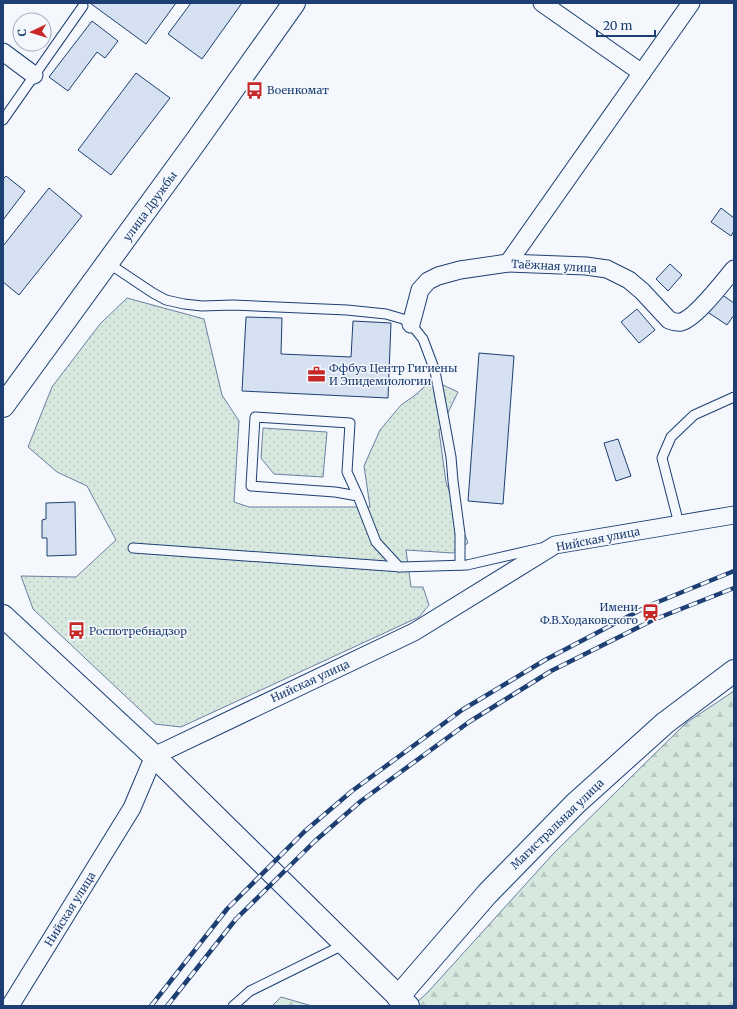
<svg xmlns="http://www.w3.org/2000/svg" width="737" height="1009" font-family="Merriweather,serif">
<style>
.grass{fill:url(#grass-dots);stroke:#687fa3}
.forest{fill:url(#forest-firs);stroke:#687fa3}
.building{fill:#d5e0f0;stroke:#1d3f73}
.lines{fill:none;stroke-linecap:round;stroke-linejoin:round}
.lane-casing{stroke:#1d3f73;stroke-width:11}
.street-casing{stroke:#1d3f73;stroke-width:19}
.secondary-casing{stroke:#1d3f73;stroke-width:24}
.lane{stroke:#f4f7fb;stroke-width:9}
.street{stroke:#f4f7fb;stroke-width:17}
.secondary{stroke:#f4f7fb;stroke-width:22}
.rail-casing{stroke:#1d3f73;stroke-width:4.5}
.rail{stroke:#f4f7fb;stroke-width:3;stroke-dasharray:9;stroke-linecap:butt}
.labels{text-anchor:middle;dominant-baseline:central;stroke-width:3;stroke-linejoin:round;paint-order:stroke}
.poi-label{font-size:11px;fill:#1d3f73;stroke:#f4f7fb;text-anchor:start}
.street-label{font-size:11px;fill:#1d3f73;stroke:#f4f7fb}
</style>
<defs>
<pattern id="grass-dots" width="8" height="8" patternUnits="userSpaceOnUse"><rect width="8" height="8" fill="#d7e8df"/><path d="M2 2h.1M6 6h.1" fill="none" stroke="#b8c8c3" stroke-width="1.8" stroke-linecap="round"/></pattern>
<pattern id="forest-firs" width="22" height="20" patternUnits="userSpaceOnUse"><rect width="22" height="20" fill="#d7e8df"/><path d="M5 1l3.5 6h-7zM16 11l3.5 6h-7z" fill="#b8c8c3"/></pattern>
</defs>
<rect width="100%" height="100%" fill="#f4f7fb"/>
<!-- grass -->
<g class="grass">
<path d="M127 298 204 319 222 395 239 421 234 502 249 507H370L364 466 380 430 401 405 414 396 432 380 458 392 439 431 446 482 468 543 453 553 406 550 411 587H423L429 605 419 617 181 727 155 724 33 609 21 576 76 577 116 540 87 486 57 472 28 447 52 387 100 324Z"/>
<path d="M263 428 327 432 323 477 274 474 261 458Z"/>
</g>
<!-- forest -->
<g class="forest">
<path d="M734 691V1006H413L428 992 553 854 686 723Z"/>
<path d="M281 997 312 1006H272Z"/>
</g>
<!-- building -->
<g class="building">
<path d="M90 3H176L146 44Z"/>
<path d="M191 3H242L202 59 168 34Z"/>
<path d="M92 21 118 41 105 58 97 52 68 91 49 77Z"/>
<path d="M136 73 170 98 111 175 78 150Z"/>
<path d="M6 176 25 191 3 220V179Z"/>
<path d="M49 188 82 216 19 295 3 282V246Z"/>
<path d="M721 208 734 218V231L731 236 711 222Z"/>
<path d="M670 264 682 275 668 291 656 279Z"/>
<path d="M718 292 734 303V315L727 325 706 311Z"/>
<path d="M637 309 655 330 639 343 621 322Z"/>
<path d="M246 317 282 318 281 354 351 357 353 321 391 323 388 398 242 391Z"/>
<path d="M479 353 514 356 503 504 468 501Z"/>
<path d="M618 439 631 476 616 481 604 443Z"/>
<path d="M75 502 76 555 47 556V538H42V520L46 519V503Z"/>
</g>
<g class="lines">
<defs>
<g id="lane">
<path d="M3 120 83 6"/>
<path d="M108 263 153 293 166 300 184 304 202 306 233 305 347 310 386 314 403 319 411 324 423 339 435 371 451 457 453 481 460 534V565"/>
<path d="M358 496 335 492 251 486 255 417 350 423 347 472 358 496 376 542 399 567"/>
<path d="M679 524 662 458 671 437 694 415 734 397"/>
<path d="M133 548 401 567 467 565 541 548"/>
<path d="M233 1006 250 991 345 944"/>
</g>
<g id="street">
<path d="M542 3 642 73"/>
<path d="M3 52 34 75"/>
<path d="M508 263 691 3"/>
<path d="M411 324 420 290 428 281 438 276 460 270 508 263 586 266 607 269 629 280 642 291 669 320C674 322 677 323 681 322 696 318 723 282 734 269"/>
<path d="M10 1006 132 808 154 756 414 632 555 545 734 515"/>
</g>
<g id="secondary">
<path d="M3 406 194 144 294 3"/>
<path d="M3 616 154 756 408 1006"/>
<path d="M398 997 487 894 575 804 665 723 734 671"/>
</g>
</defs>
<!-- lane casing -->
<use href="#lane" class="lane-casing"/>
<!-- street casing -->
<use href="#street" class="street-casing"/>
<!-- secondary casing -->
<use href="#secondary" class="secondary-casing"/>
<!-- lane -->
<use href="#lane" class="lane"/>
<!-- street -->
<use href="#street" class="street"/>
<!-- secondary -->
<use href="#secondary" class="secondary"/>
<defs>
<g id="rail">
<path d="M151 1006 227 909 305 831 352 791 462 710 545 660 648 606 734 571"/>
<path d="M167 1006 236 919 315 841 361 801 469 722 551 671 653 620 734 588"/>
</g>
</defs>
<!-- rail casing -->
<use href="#rail" class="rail-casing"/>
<!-- rail -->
<use href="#rail" class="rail"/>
</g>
<!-- icons -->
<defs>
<symbol id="bus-bare" viewBox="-9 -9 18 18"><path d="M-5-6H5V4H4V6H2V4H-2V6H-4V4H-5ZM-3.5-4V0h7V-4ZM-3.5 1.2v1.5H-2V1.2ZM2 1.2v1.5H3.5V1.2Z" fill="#c62828" stroke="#f4f7fb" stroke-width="2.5" paint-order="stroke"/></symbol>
<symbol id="office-bare" viewBox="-9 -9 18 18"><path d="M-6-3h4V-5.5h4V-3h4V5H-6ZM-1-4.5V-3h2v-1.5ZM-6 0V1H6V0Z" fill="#c62828" stroke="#f4f7fb" stroke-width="2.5" paint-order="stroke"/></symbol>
<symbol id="station-bare" viewBox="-9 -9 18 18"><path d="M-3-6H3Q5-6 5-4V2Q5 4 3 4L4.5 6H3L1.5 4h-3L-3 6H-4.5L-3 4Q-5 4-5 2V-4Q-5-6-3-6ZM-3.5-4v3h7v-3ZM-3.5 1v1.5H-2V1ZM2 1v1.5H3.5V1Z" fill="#c62828" stroke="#f4f7fb" stroke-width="2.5" paint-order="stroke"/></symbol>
</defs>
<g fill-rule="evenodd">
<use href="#bus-bare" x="242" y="78" width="25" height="25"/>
<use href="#office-bare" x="304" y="362" width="25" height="25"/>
<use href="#station-bare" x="638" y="600" width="25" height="25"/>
<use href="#bus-bare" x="64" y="618" width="25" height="25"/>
</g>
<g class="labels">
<!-- poi labels -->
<g class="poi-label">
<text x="267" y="90">Военкомат</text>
<text x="329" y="368">Ффбуз Центр Гигиены<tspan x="329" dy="13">И Эпидемиологии</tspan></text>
<text x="638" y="607" text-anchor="end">Имени<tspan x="638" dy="13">Ф.В.Ходаковского</tspan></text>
<text x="89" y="631">Роспотребнадзор</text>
</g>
<!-- street labels -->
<g class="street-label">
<text transform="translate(150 206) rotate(-54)">улица Дружбы</text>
<text transform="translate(554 266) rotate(3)">Таёжная улица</text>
<text transform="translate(598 539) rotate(-11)">Нийская улица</text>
<text transform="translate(310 681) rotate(-25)">Нийская улица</text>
<text transform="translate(557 824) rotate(-44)">Магистральная улица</text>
<text transform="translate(70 909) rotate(-58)">Нийская улица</text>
</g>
</g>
<!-- border -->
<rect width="737" height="1009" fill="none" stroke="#1d3f73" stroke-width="8"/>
<!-- north arrow -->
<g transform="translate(32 32) rotate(266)"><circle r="19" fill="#f4f7fb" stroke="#9eadc5"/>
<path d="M0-3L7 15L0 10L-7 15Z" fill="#c62828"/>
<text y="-6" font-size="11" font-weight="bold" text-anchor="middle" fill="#1d3f73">С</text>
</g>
<!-- scale -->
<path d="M597 30v6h58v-6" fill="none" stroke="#1d3f73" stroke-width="2"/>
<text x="603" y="30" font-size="12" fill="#1d3f73" stroke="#f4f7fb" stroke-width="3" paint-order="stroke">20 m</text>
</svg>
